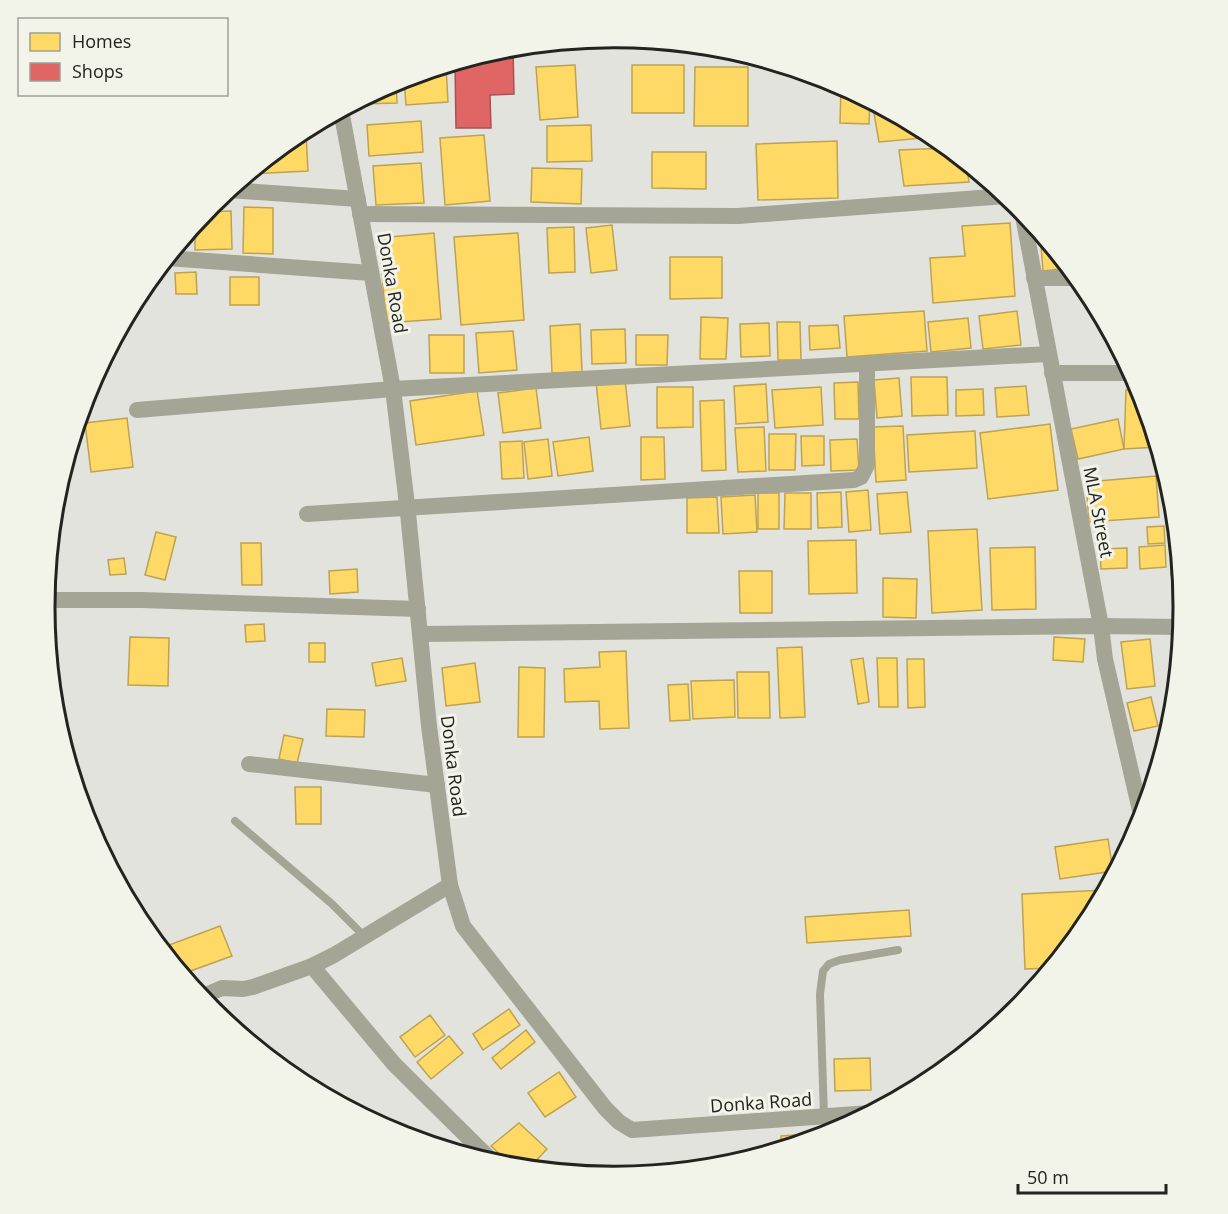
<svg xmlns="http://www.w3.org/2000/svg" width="1228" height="1214" font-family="'Open Sans',sans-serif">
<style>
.homes{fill:#ffd966;stroke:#bda251;stroke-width:1.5}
.shops{fill:#e06666;stroke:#a75251;stroke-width:1.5}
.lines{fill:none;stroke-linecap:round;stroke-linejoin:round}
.service{stroke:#a4a595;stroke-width:8}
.minor{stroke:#a4a595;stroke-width:16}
.labels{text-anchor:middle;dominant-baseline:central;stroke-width:6;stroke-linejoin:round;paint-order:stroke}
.street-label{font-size:18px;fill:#23231f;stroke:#f2f3e9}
.rim{fill:none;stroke:#23231f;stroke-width:3}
</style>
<rect width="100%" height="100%" fill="#e3e3de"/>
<!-- homes -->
<g class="homes">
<path d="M575 65 578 117 540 120 536 67Z"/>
<rect x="632" y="65" width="52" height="48"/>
<path d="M446 66 448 102 406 105 404 78Z"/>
<path d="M695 67H748V126H694Z"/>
<path d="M396 81 397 103 361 104V100Z"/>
<path d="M841 86 870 101 869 124 840 123Z"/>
<path d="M872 102 931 134 934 137 879 142Z"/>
<path d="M421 121 423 152 369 156 367 125Z"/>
<path d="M591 125 592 161 547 162V126Z"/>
<path d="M298 133H306L308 171 248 174Z"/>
<path d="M484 135 490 201 445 205 440 138Z"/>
<path d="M837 141 838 198 758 200 756 144Z"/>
<path d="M948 148 966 163 969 182 904 186 899 150Z"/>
<path d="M652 152H706V189L652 188Z"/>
<path d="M421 163 424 203 376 205 373 166Z"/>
<path d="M532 168 582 169 581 204 531 202Z"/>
<path d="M244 207 273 208V254L243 253Z"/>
<path d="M231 211 232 249 195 250V225L205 212Z"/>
<path d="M1010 223 1015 296 933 303 930 258 965 256 962 226Z"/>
<path d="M612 225 617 270 591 273 586 228Z"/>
<path d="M574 227 575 272 549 273 547 228Z"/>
<path d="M434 233 441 319 386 323 379 238Z"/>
<path d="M518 233 524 320 461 325 454 237Z"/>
<path d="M1040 233 1069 268 1043 271Z"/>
<path d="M670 257H722V298L670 299Z"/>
<path d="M196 272 197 294H176L175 273Z"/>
<rect x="230" y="277" width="29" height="28"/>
<path d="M924 311 927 351 847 357 844 316Z"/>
<path d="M1017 311 1021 345 983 349 979 316Z"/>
<path d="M701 317 728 318 726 359H700Z"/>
<path d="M968 318 971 348 931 352 928 322Z"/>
<path d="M777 322H800L801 360H778Z"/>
<path d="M769 323 770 356 741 357 740 324Z"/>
<path d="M580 324 582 372 552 373 550 326Z"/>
<path d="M838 325 840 348 810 350 809 326Z"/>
<path d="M625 329 626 363 592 364 591 330Z"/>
<path d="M513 331 517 370 479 373 476 333Z"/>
<path d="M429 335H464V373H430Z"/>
<path d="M636 335H668L667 365H636Z"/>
<path d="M911 377H947L948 415 912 416Z"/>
<path d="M899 378 902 416 877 418 874 380Z"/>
<path d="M625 379 630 426 601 429 596 382Z"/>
<path d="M858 382 859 419H835L834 383Z"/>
<path d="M766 384 768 422 736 424 734 386Z"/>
<path d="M1026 386 1029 415 997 417 995 388Z"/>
<path d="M657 387H693V427L657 428Z"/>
<path d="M821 387 823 425 775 428 772 390Z"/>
<path d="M536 388 541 428 503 433 498 393Z"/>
<path d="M983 389 984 415 956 416V390Z"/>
<path d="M1126 390H1140L1158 447 1124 449Z"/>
<path d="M477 391 484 435 416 445 410 401Z"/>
<path d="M724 400 726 470 702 471 700 401Z"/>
<path d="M127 418 133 467 91 472 85 423Z"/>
<path d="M1118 419 1124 449 1078 459 1071 429Z"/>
<path d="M1050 424 1058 490 988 499 980 433Z"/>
<path d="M903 426 906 480 876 482 873 427Z"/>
<path d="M764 427 766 471 738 472 735 428Z"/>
<path d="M975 431 977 468 909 472 907 435Z"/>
<path d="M769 434H796L795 470H769Z"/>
<path d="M801 436H824V465L802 466Z"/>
<path d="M589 437 593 471 558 476 553 442Z"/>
<path d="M641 437H664L665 479 641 480Z"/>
<path d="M548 439 552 476 528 479 524 442Z"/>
<path d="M857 439 859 470 831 471 830 440Z"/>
<path d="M522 441 524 478 502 479 500 442Z"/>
<path d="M1156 476 1159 517 1089 522 1086 482Z"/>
<path d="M868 490 871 530 849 532 846 492Z"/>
<path d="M841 492 842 527 818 528 817 493Z"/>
<path d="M907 492 911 532 880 534 877 494Z"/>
<rect x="758" y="493" width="21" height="36"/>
<path d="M785 493H811V529H784Z"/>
<path d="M755 495 757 532 723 534 721 497Z"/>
<path d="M717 497 719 533H687V498Z"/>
<path d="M1164 526 1165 543 1148 544 1147 527Z"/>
<path d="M977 529 982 610 932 613 928 531Z"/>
<path d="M156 532 176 537 165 580 145 575Z"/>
<path d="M856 540 857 593 809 594 808 541Z"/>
<path d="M241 543H261L262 585H242Z"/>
<path d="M1165 545 1166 567 1140 569 1139 547Z"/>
<path d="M1035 547 1036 609 992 610 990 548Z"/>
<path d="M1127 548V568L1101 569 1100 549Z"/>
<path d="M1173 551H1178L1180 576 1171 575Z"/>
<path d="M124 558 126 574 110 575 108 560Z"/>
<path d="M357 569 358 592 330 594 329 571Z"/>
<path d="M739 571H772V613H740Z"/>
<path d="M883 578 917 579 916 618 883 617Z"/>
<path d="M264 624 265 641 246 642 245 625Z"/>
<path d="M130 637 169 638 168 686 128 685Z"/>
<path d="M1054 637 1085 639 1083 662 1053 660Z"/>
<path d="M1150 639 1155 686 1127 689 1121 642Z"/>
<rect x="309" y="643" width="16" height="19"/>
<path d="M802 647 805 717 780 718 777 648Z"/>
<path d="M626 651 629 728 600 729 599 701 565 702 564 669 600 667 599 652Z"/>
<path d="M402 658 406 681 376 686 372 663Z"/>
<path d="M863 658 869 702 858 704 851 660Z"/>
<path d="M877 658H897L898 707H879Z"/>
<path d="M907 659H924L925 707 908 708Z"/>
<path d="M475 663 480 702 446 706 442 668Z"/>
<path d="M519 667 545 668 544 737H518Z"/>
<path d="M737 672H769L770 718H738Z"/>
<path d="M734 680 735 717 693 719 691 681Z"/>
<path d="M688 684 690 720 670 721 668 685Z"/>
<path d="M1151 697 1158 726 1134 731 1127 703Z"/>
<path d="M327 709 365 710 364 737 326 736Z"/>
<path d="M284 735 303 739 297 763 279 759Z"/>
<path d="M295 787H321V824H296Z"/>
<path d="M1108 839 1113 871 1060 879 1055 847Z"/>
<path d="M1105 890 1087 924 1051 968 1025 969 1022 894Z"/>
<path d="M909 910 911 936 807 943 805 917Z"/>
<path d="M220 926 232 956 182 974 161 948Z"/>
<path d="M509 1009 520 1025 483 1050 473 1034Z"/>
<path d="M430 1015 445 1035 415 1057 400 1037Z"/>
<path d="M526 1030 535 1042 501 1069 492 1058Z"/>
<path d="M449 1036 463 1053 431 1079 417 1062Z"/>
<path d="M870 1058 871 1090 835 1091 834 1059Z"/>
<path d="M559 1072 576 1097 545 1117 528 1093Z"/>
<path d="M519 1123 547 1149 529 1168 514 1167 491 1146Z"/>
<path d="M810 1134V1140L781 1149V1136Z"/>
</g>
<!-- shops -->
<path class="shops" d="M513 47 514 94 490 95 491 128H456L455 63 503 48Z"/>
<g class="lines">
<!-- service -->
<g class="service">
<path d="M235 821 332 904 365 937"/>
<path d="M824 1116 820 994 823 971 829 964 840 960 898 950"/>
</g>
<!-- minor -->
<g class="minor">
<path d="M341 110 393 389 408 513 429 726 450 885 463 926 605 1108 619 1122 632 1130 870 1113"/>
<path d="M229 190 358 199"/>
<path d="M1022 211 1101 626 1105 659 1142 819"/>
<path d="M360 214 738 216 1006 196"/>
<path d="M167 258 371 273"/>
<path d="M1034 278H1077"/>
<path d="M1052 373H1131"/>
<path d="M137 410 393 389 1048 354"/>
<path d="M307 514 854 480 861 477 867 465V364"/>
<path d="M45 600H141L418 609"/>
<path d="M420 634 1101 626 1182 627"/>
<path d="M249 764 437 785"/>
<path d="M312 966 394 1064 494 1163"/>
<path d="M201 997 222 988 243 989 253 987 312 966 334 955 450 885"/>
</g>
</g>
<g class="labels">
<!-- street labels -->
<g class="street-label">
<text transform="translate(393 283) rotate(80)">Donka Road</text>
<text transform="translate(1099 512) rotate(79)">MLA Street</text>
<text transform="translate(454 766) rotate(83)">Donka Road</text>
<text transform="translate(761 1102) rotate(-4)">Donka Road</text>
</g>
</g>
<!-- crop -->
<path d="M0 0H1228V1214H0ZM55 607a559 559 0 1 1 1118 0a559 559 0 1 1-1118 0Z" fill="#f2f3e9" fill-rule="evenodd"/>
<path class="rim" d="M55 607a559 559 0 1 1 1118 0a559 559 0 1 1-1118 0Z"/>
<!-- legend -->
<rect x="18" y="18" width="210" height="78" fill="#f2f3e9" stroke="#9fa098" stroke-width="1.5"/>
<rect x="30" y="33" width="30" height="18" fill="#ffd966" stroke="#9fa098" stroke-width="1.5"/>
<text x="72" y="48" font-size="18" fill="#23231f">Homes</text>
<rect x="30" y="63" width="30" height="18" fill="#e06666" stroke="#9fa098" stroke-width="1.5"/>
<text x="72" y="78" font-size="18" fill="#23231f">Shops</text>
<!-- scale -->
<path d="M1018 1184v9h148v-9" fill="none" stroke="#23231f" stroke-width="3"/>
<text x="1027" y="1184" font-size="18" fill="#23231f" stroke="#f2f3e9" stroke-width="4.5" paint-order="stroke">50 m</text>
</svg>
